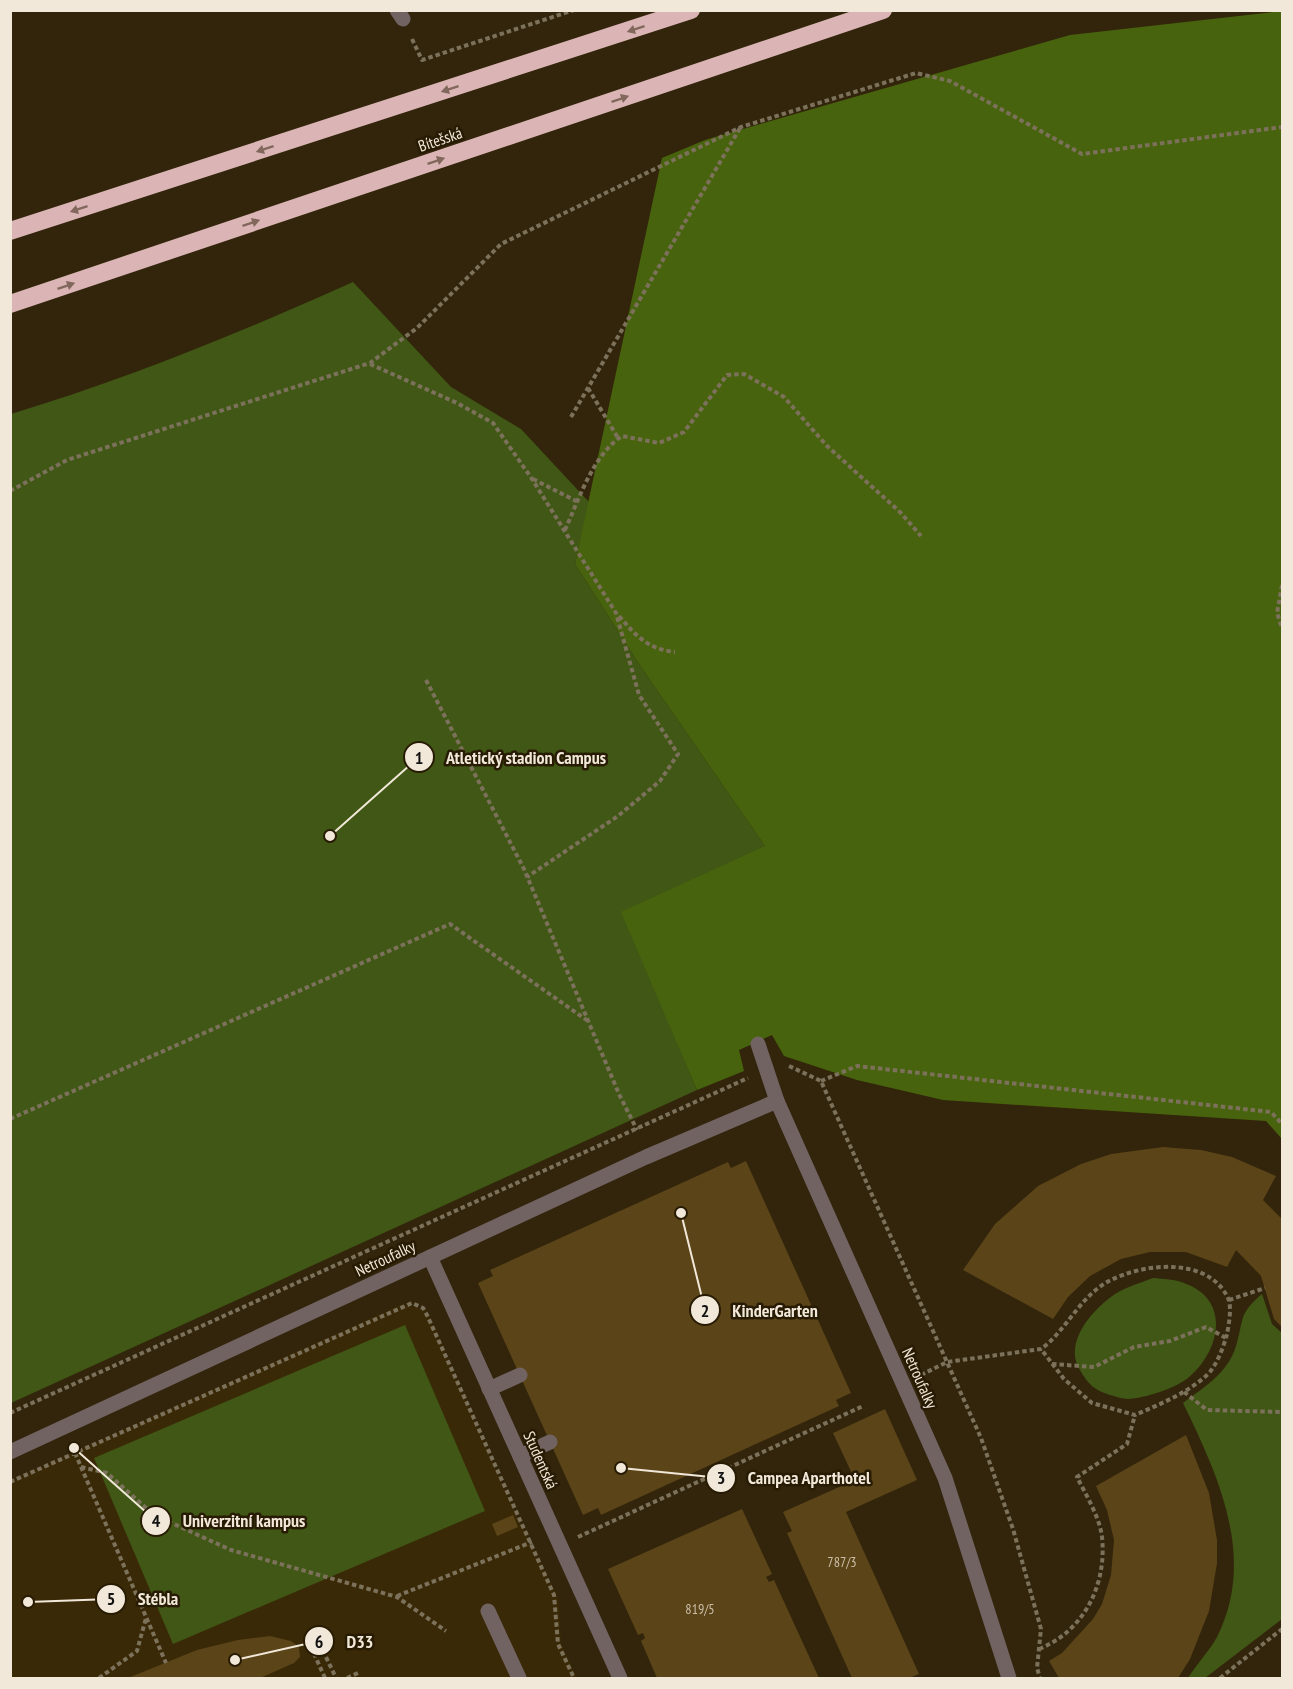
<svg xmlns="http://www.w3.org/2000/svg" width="1293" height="1689" font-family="'PT Sans Narrow',sans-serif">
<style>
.built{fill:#3a2907}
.green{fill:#405715}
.forest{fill:#48630d}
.building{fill:#5b4418}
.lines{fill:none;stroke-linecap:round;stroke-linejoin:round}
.path{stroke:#7c715b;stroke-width:4;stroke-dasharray:4.5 3;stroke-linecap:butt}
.lane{stroke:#726363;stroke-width:15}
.street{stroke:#726363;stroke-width:15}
.highway{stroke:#dbb5b5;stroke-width:18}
.oneway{fill:#82685c}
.labels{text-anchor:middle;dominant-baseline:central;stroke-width:5;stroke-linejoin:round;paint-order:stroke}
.number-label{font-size:14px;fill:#ccbfa9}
.street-label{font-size:16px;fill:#f1e8d9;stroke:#281b03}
.leader{fill:none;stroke:#f1e8d9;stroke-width:2}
.callout-dot{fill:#f1e8d9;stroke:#281b03;stroke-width:2}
.mark-label{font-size:18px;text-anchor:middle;font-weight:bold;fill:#111}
.callout-label{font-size:18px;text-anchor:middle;font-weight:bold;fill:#f1e8d9;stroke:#281b03;stroke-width:5;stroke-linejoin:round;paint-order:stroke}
</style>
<rect width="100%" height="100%" fill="#32250b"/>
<!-- built -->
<path class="built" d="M402 1304 427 1311 513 1508 559 1599 561 1643 577 1678H11L10 1481Z"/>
<!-- green -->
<g class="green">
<path d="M353 282 451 387 521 429 589 502 575 564 641 667 765 846 682 1054 697 1090 11 1403V414C127 379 242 332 353 282Z"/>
<path d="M1153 1278C1163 1279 1175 1279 1184 1283 1232 1300 1220 1352 1188 1378 1174 1389 1145 1398 1128 1399 1122 1399 1115 1396 1110 1395 1094 1390 1088 1384 1080 1370 1063 1342 1093 1309 1115 1294 1126 1287 1140 1283 1153 1278Z"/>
<path d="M1262 1294 1272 1324 1282 1333V1619L1205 1678H1188C1196 1665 1210 1650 1217 1637 1257 1558 1218 1475 1183 1403 1204 1387 1228 1373 1236 1346 1244 1320 1238 1314 1262 1294Z"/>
<path d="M405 1325 485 1511 173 1644 94 1458Z"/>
</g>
<!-- forest -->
<path class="forest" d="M1282 11V1139L1266 1121 943 1100 857 1080 784 1056 772 1035 739 1050 744 1071 697 1090 621 912 765 846 641 667 575 564 662 158 705 140 1070 35Z"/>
<!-- building -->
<g class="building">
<path d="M1163 1147 1201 1150 1232 1157 1276 1176 1263 1200 1282 1219V1327L1274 1319 1261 1276 1236 1250 1227 1267 1186 1252H1150L1121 1259 1090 1276 1068 1297 1053 1319 963 1270 995 1224 1038 1186 1081 1164 1111 1154Z"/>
<path d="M746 1161 851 1393 836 1400 839 1406 601 1515 598 1508 583 1515 478 1283 493 1276 490 1270 728 1162 731 1168Z"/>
<path d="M885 1409 917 1480 846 1512 919 1674 909 1678H852L787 1533 792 1531 783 1512 855 1480 833 1433Z"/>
<path d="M1186 1435 1209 1493 1217 1540V1563L1209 1611 1190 1659 1178 1678H1059L1049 1661 1062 1653 1093 1619 1102 1604 1111 1575 1114 1540 1107 1510 1096 1486Z"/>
<path d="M742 1509 772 1574 766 1577 769 1582 774 1580 819 1678H657L641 1641 645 1638 643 1633 638 1635 608 1569Z"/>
<path d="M513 1515 518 1527 497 1536 492 1524Z"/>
<path d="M270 1636 291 1641 299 1647 300 1657 294 1663 260 1678H128L197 1650 238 1640Z"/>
</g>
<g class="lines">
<!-- path -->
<g class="path">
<path d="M412 39 422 60 574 10"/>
<path d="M370 364 457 403 493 423 532 479 616 613 639 695 678 754 660 781 618 816 527 877"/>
<path d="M588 388 618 438"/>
<path d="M571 417 740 128"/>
<path d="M533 479 578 502"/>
<path d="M10 491 67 460 370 363 417 328 501 244 741 127 916 73 950 81 1082 154 1282 127"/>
<path d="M565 530C579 499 593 455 622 436L659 443 684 432 727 375 744 374 784 397 827 446 900 512 921 536"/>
<path d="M1282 585 1277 613 1282 628"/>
<path d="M619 616C636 636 648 649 675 652"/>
<path d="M426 680 524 869 619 1094 637 1130"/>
<path d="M789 1066 821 1081 981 1438 1013 1529 1041 1629 1037 1668 1040 1678"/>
<path d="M821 1081 857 1066 1271 1112 1282 1124"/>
<path d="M10 1119 450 924 588 1021"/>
<path d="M1229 1300 1265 1288"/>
<path d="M1052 1364 1094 1367 1134 1347 1170 1341 1206 1327 1226 1338"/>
<path d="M921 1375 947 1362 1041 1349C1067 1330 1079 1297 1109 1281 1143 1263 1208 1256 1228 1298 1232 1307 1229 1324 1227 1334 1224 1346 1216 1367 1207 1375 1186 1394 1160 1404 1135 1415L1092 1403 1064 1379 1041 1349"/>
<path d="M1184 1392 1207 1410 1282 1412"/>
<path d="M10 1413 748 1078"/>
<path d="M75 1453 166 1663"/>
<path d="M81 1467 107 1473 154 1515 231 1550 397 1597 446 1631"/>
<path d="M10 1482 412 1303 423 1308 427 1315 554 1595 558 1644 574 1678"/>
<path d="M578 1537 863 1406"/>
<path d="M397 1596 532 1542"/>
<path d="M1039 1649C1084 1631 1107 1585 1102 1537 1100 1518 1086 1495 1077 1477L1127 1444 1135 1415"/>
<path d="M99 1678 137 1651 146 1618"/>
<path d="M325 1678 307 1638H317L336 1678"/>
<path d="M347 1678 358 1673"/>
<path d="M1220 1678 1282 1629"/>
</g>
<!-- lane -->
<g class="lane">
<path d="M489 1389 520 1375"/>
<path d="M520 1456 550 1442"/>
<path d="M488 1611 519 1678"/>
</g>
<!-- street -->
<g class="street">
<path d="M397 10 403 19"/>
<path d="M758 1044 777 1101 945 1478 1009 1678"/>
<path d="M430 1257 620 1678"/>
<path d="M10 1452 646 1157 777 1101"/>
</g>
<!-- highway -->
<g class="highway">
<path d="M10 231 691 10"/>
<path d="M10 304 883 10"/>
</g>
</g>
<!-- one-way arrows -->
<defs><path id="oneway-solid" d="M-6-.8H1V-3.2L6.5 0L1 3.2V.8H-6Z" transform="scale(1.5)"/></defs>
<g class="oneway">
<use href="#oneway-solid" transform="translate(636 29) rotate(162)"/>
<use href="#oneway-solid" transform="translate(450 89) rotate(162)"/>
<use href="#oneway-solid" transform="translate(620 99) rotate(-19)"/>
<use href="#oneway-solid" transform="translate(265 149) rotate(162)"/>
<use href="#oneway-solid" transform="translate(436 161) rotate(-19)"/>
<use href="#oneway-solid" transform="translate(79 209) rotate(162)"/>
<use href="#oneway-solid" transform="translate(251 223) rotate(-19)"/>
<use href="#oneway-solid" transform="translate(66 286) rotate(-19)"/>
</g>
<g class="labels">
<!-- number labels -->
<g class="number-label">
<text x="842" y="1562">787/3</text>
<text x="700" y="1609">819/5</text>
</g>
<!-- street labels -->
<g class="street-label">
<text transform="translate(440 139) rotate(-19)">Bítešská</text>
<text transform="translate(385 1258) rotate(-25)">Netroufalky</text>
<text transform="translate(920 1378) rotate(66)">Netroufalky</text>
<text transform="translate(541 1460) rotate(66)">Studentská</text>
</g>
</g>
<!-- callouts -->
<path class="leader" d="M330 836L419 757M681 1213L705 1310M621 1468L721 1478M74 1448L156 1521M28 1602L111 1599M235 1660L319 1641"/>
<g class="callout-dot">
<circle cx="330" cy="836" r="6"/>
<circle cx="681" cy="1213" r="6"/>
<circle cx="621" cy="1468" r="6"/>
<circle cx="74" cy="1448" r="6"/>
<circle cx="28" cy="1602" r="6"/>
<circle cx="235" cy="1660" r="6"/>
<circle cx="419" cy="757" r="15"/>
<circle cx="705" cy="1310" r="15"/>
<circle cx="721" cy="1478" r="15"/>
<circle cx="156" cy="1521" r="15"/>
<circle cx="111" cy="1599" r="15"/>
<circle cx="319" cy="1641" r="15"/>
</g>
<g class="mark-label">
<text x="419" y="764">1</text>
<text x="705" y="1317">2</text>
<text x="721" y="1484">3</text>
<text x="156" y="1527">4</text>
<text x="111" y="1605">5</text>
<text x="319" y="1648">6</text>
</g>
<g class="callout-label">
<text x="526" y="764">Atletický stadion Campus</text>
<text x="775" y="1317">KinderGarten</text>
<text x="809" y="1484">Campea Aparthotel</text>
<text x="244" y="1527">Univerzitní kampus</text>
<text x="158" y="1605">Stébla</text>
<text x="360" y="1648">D33</text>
</g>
<!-- border -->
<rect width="1293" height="1689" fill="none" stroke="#f1e8d9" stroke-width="24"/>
</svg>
